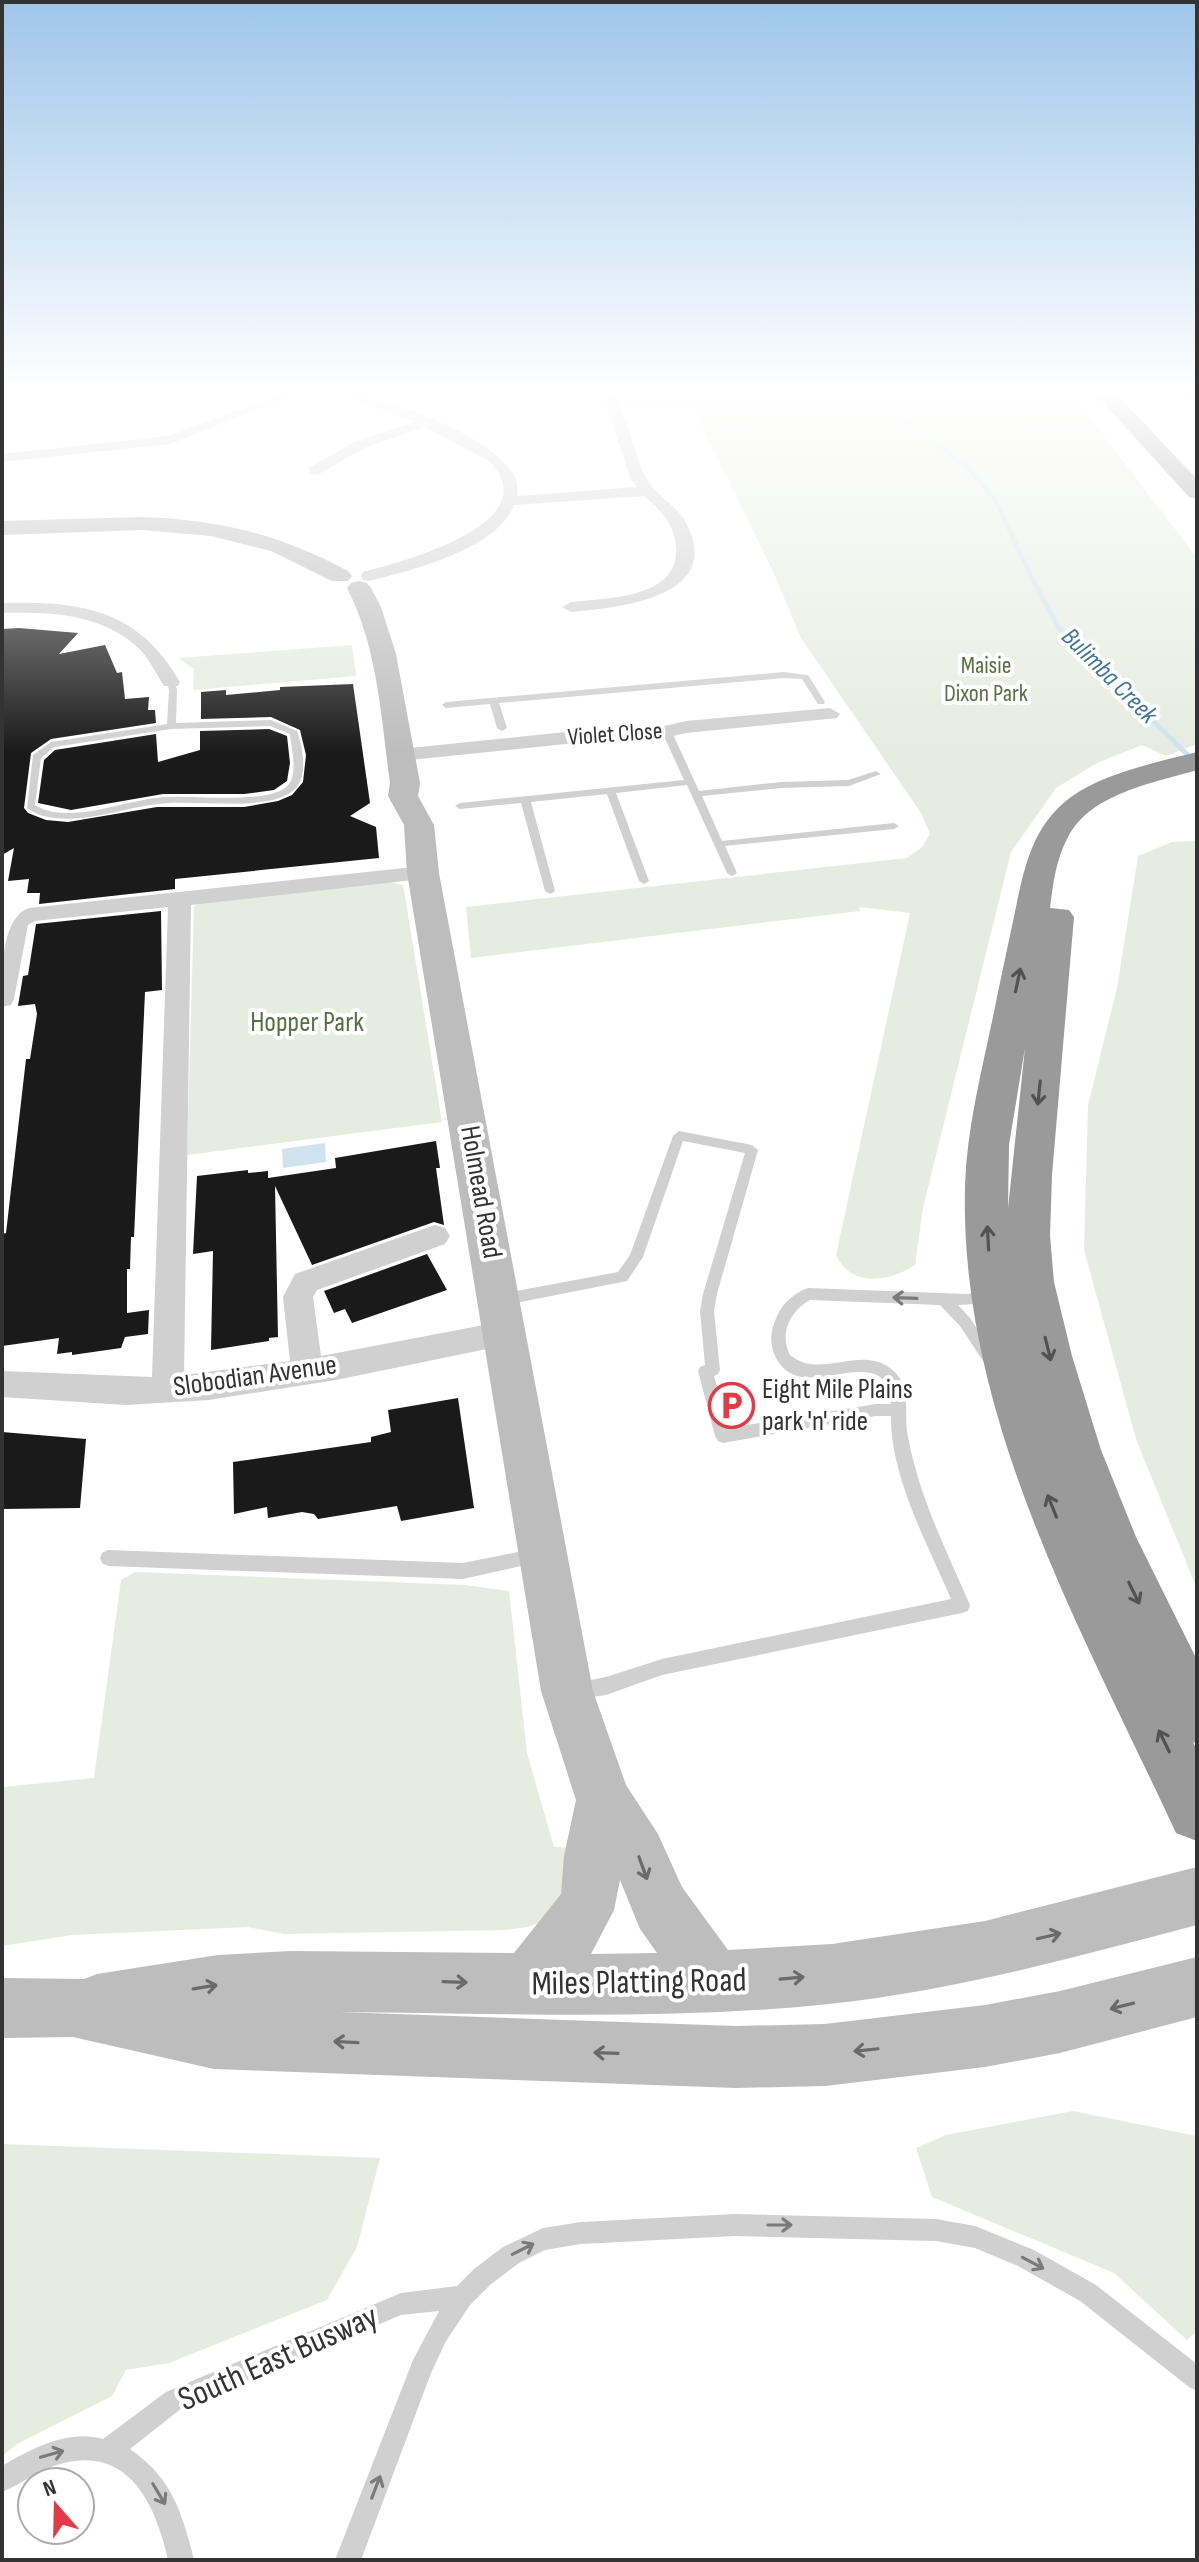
<svg xmlns="http://www.w3.org/2000/svg" width="1199" height="2562" font-family="'Sofia Sans Condensed',sans-serif">
<style>
.green{fill:#e6ecdf}
.water{fill:#cfe2ee}
.lines{fill:none;stroke-linecap:round;stroke-linejoin:round}
.stream-far1{stroke:#cfe2ee;stroke-width:4}
.stream{stroke:#cfe2ee;stroke-width:5}
.building{fill:#1a1a1a}
.lane{fill:#d0d0d0;fill-rule:evenodd}
.street{fill:#d0d0d0;fill-rule:evenodd}
.secondary{fill:#bdbdbd;fill-rule:evenodd}
.highway{fill:#9a9a9a;fill-rule:evenodd}
.oneway{stroke:#525252}
.oneway2{stroke:#7a7a7a}
.oneway3{stroke:#6a6a6a}
.labels{text-anchor:middle;dominant-baseline:central;stroke-width:8;stroke-linejoin:round;paint-order:stroke}
.far-park-label{font-size:24px;fill:#56703f;stroke:#fff}
.far-street-label{font-size:24px;fill:#333;stroke:#fff}
.far-water-label{font-size:26px;font-style:italic;fill:#3f7597;stroke:#fff}
.park-label{font-size:28px;fill:#56703f;stroke:#fff}
.street-label{font-size:28px;fill:#333;stroke:#fff}
.poi-label{font-size:28px;fill:#333;stroke:#fff;text-anchor:start}
.near-street-label{font-size:34px;fill:#333;stroke:#fff}
</style>
<rect width="100%" height="100%" fill="#fff"/>
<!-- green -->
<g class="green">
<path d="M681 395H1073L1197 558V744L1166 756 1142 745 1097 763 1056 788 1011 852 923 1208 915 1265C889 1282 851 1288 836 1255L910 913 859 907 860 911 471 958 466 907 907 858 922 847 930 834 921 813 801 638 772 569 692 406 630 410 626 400Z"/>
<path d="M352 645 356 676 193 690 194 669 178 658Z"/>
<path d="M1197 841V1589L1136 1439 1084 1250 1088 1105 1117 988 1138 856 1172 842Z"/>
<path d="M390 882 403 885 404 890 442 1122 187 1155 194 906 204 902Z"/>
<path d="M135 1572 465 1585 509 1591 527 1753 554 1847 573 1848 560 1916 527 1927 506 1930 284 1934 247 1927 72 1935 2 1946V1787L94 1778 121 1580Z"/>
<path d="M1073 2111 1197 2136V2331L1187 2340 1114 2273 932 2197 916 2148 946 2135Z"/>
<path d="M2 2144 380 2158 357 2247 327 2300 169 2363 126 2370 112 2396 17 2444 2 2456Z"/>
</g>
<!-- water -->
<path class="water" d="M325 1143 326 1162 283 1168 282 1149Z"/>
<g class="lines">
<!-- stream-far1 -->
<g class="stream-far1">
<path d="M890 395 891 410 968 468 995 499 1034 583"/>
<path d="M1158 395 1197 400"/>
</g>
<!-- stream -->
<path class="stream" d="M1033 581 1059 628 1197 764"/>
</g>
<!-- building -->
<g class="building">
<path d="M19 628 78 633 59 654 105 645 117 673 122 672 125 699 149 697 148 710H155L156 723 51 739 31 753 24 808 28 813 46 820 68 822 157 807H244L278 801 292 795 303 782 306 755 300 730 271 717 201 719V692L226 690V695L280 690V687L353 684 370 803 350 816 376 827 379 858 175 879V889L39 904 40 893H27L29 879 8 881 14 848 2 855V629Z"/>
<path d="M269 729 287 736 290 763 287 781 274 790 244 794H163L71 810 38 803 44 760 55 750 156 734 158 762 200 750V731Z"/>
<path d="M161 911 162 990 145 992 134 1237H131L130 1269H127V1313L149 1310 148 1334 125 1337 121 1348 72 1355V1352L57 1354 59 1338 2 1346V1234L6 1233 26 1059H30L37 1014 35 1004 18 1006 23 976 28 975 36 924Z"/>
<path d="M436 1141 440 1168H436L444 1225 434 1222 312 1265 275 1186 278 1337 269 1338V1341L211 1350 213 1251 193 1254 197 1176 248 1170V1173L268 1171V1178L336 1168 335 1158Z"/>
<path d="M427 1254 447 1290 352 1323 345 1309 334 1313 324 1291Z"/>
<path d="M458 1398 474 1508 401 1521 397 1506 318 1519 314 1514 302 1512 268 1518 267 1507 234 1514 233 1462 371 1442V1437L391 1432 388 1410Z"/>
<path d="M2 1432 86 1439 80 1508 2 1509Z"/>
</g>
<g class="lines">
<!-- lane -->
<g class="lane">
<path d="M784 672 808 675 825 702 824 704H818L802 679 784 678 499 703 507 728 502 731 497 728 490 704 446 708 442 705 446 702Z"/>
<path d="M171 679 175 682 177 690 176 723 271 720 297 731C303 749 310 781 290 793 259 812 194 799 157 804 123 808 90 822 55 818 44 817 35 814 27 808L33 755 51 742 167 724 169 690 167 682ZM270 726 290 734C291 749 300 777 285 788 263 804 192 795 163 797 132 800 102 812 71 813 57 813 46 812 35 805L41 758 54 747 171 729Z"/>
<path d="M667 729 672 732 699 791 781 782 848 780 876 771 881 774 849 786 781 788 702 796 722 841 894 823 899 826 894 829 725 846 737 873 732 876 727 873 687 785 616 793 649 881 644 884 639 881 607 794 531 802 555 891 550 894 545 891 521 803 460 809 455 806 460 803 684 780 662 732Z"/>
<path d="M679 1131 752 1145 758 1150 717 1294 714 1311 720 1370 718 1374 714 1376 729 1428 876 1404H891C890 1391 887 1378 874 1374 844 1364 797 1397 776 1358 769 1344 770 1331 777 1316 783 1303 794 1293 808 1288L967 1294 992 1291 997 1293 999 1297 997 1301 992 1303 958 1305 970 1318 993 1353 995 1357 993 1361 988 1363 983 1361 960 1326 940 1305 810 1300C790 1311 779 1334 790 1355 820 1380 859 1345 890 1368 913 1384 903 1414 908 1437 919 1496 946 1550 970 1605L968 1611 962 1613 662 1675 606 1695 576 1699 570 1696 567 1690 570 1684 606 1677 662 1659 951 1599C928 1545 890 1476 891 1416H876L723 1443 718 1441 715 1436 698 1371 700 1367 705 1365 700 1311 703 1294 745 1153 683 1141 643 1257 627 1281 500 1306 495 1304 493 1300 495 1296 500 1294 618 1272 630 1255 673 1136Z"/>
<path d="M537 1548 543 1551 545 1556 543 1561 463 1579 108 1566 102 1563 100 1558 102 1553 108 1550 463 1563Z"/>
<path d="M735 2214 936 2219 975 2226 1034 2250 1096 2285 1197 2364V2391L1189 2387 1080 2301 1018 2266 975 2248 936 2241 735 2236 581 2244 545 2250 519 2263 490 2285 470 2305 446 2341 431 2373 361 2560H335L413 2360 439 2311 401 2315 182 2408 130 2449C172 2478 182 2512 194 2560H168C156 2507 131 2447 64 2463 41 2468 23 2483 2 2492V2466C31 2449 68 2429 103 2439L166 2392 401 2293 457 2286 474 2269 503 2247 543 2228 581 2222Z"/>
</g>
<!-- street -->
<g class="street">
<path d="M277 395H295L170 444 2 462V454L168 436Z"/>
<path d="M342 395C380 392 530 446 517 496L637 487 631 480 603 395H616C627 421 633 450 645 476 654 495 676 504 686 523 726 598 617 608 571 612L562 607 571 602C606 598 679 599 676 548 675 525 661 510 644 496L514 505C498 549 410 571 369 581L363 580 361 576 363 572C402 562 550 523 489 461L425 427 364 448 319 474H309V468L354 442 413 422Z"/>
<path d="M2 603C82 601 138 609 180 682L178 686H164C155 672 148 656 135 645 98 613 48 612 2 613Z"/>
<path d="M830 708 840 714 837 718 686 733 660 739 604 740 400 761 390 755 400 749 604 728 660 727 686 721Z"/>
<path d="M423 866 434 873 431 878 191 905 184 1375 290 1361 283 1297 295 1274 435 1225 445 1228 450 1236 445 1244 317 1290 313 1297 321 1356 505 1321 516 1325 520 1334 516 1343 336 1380 209 1400 126 1405 2 1397V1371L152 1377 168 907 35 921 28 925 14 999 11 1005 2 1007C2 974 0 918 29 908Z"/>
</g>
<!-- secondary -->
<g class="secondary">
<path d="M142 517C220 520 279 534 348 571L352 576 348 581H332L271 551 211 536 142 530 2 535V521Z"/>
<path d="M359 581 367 583 371 588 381 607 396 654 420 783 418 796 434 825 439 873 593 1691 626 1785 658 1834 682 1887 728 1950 832 1944 985 1921 1197 1867V1925C1075 1957 955 1991 829 2004 666 2021 501 2013 338 2012L736 2026 825 2024 985 2005 1060 1991 1197 1957V2017L1060 2053 985 2067 825 2086 736 2088 214 2069 73 2037 2 2038V1978L84 1979 97 1974 218 1955 290 1951 514 1953 561 1894 564 1856 576 1800 541 1691 407 873 404 825 388 796 390 783C381 718 378 648 347 588L351 583ZM620 1880 640 1929 657 1953 591 1954 614 1910Z"/>
</g>
<!-- highway -->
<g class="highway">
<path d="M1096 395H1117L1197 479V499L1189 497Z"/>
<path d="M1197 752V770C1154 783 1091 793 1068 837 1056 859 1053 884 1050 908L1069 910 1074 917 1052 1175 1050 1236 1054 1282 1072 1356 1101 1450 1136 1537 1197 1660V1744L1193 1742 1197 1750V1841L1176 1833C1082 1630 959 1417 965 1186 967 1122 985 1059 997 997 1003 968 1009 940 1015 912 1025 863 1034 819 1080 791 1114 771 1158 762 1197 752ZM1025 1048 1008 1208 1009 1145Z"/>
</g>
</g>
<!-- one-way arrows -->
<defs><path id="oneway-shaft" d="M-6 0H5M1.5-3L5.5 0L1.5 3" fill="none" stroke-width="1.6" stroke-linecap="round" stroke-linejoin="round" transform="scale(2)"/></defs>
<g class="oneway">
<use href="#oneway-shaft" transform="translate(1018 980) rotate(-78)"/>
<use href="#oneway-shaft" transform="translate(1039 1093) rotate(96)"/>
<use href="#oneway-shaft" transform="translate(988 1238) rotate(-93)"/>
<use href="#oneway-shaft" transform="translate(1048 1349) rotate(76)"/>
<use href="#oneway-shaft" transform="translate(1052 1506) rotate(-112)"/>
<use href="#oneway-shaft" transform="translate(1134 1593) rotate(64)"/>
<use href="#oneway-shaft" transform="translate(1164 1741) rotate(-116)"/>
</g>
<g class="oneway2">
<use href="#oneway-shaft" transform="translate(905 1298) rotate(-178)"/>
<use href="#oneway-shaft" transform="translate(780 2225)"/>
<use href="#oneway-shaft" transform="translate(523 2249) rotate(-27)"/>
<use href="#oneway-shaft" transform="translate(1033 2263) rotate(28)"/>
<use href="#oneway-shaft" transform="translate(52 2454) rotate(-16)"/>
<use href="#oneway-shaft" transform="translate(376 2487) rotate(-69)"/>
<use href="#oneway-shaft" transform="translate(159 2494) rotate(59)"/>
</g>
<g class="oneway3">
<use href="#oneway-shaft" transform="translate(643 1868) rotate(70)"/>
<use href="#oneway-shaft" transform="translate(1049 1936) rotate(-13)"/>
<use href="#oneway-shaft" transform="translate(792 1978) rotate(-5)"/>
<use href="#oneway-shaft" transform="translate(455 1982) rotate(2)"/>
<use href="#oneway-shaft" transform="translate(205 1987) rotate(-9)"/>
<use href="#oneway-shaft" transform="translate(1122 2006) rotate(166)"/>
<use href="#oneway-shaft" transform="translate(346 2042) rotate(-177)"/>
<use href="#oneway-shaft" transform="translate(866 2050) rotate(174)"/>
<use href="#oneway-shaft" transform="translate(606 2053) rotate(-178)"/>
</g>
<!-- sky -->
<linearGradient id="sky" x2="0" y2="1"><stop stop-color="#9ec6ea"/><stop offset="0.52" stop-color="#fff"/><stop offset="1" stop-color="#fff" stop-opacity="0"/></linearGradient>
<rect width="1199" height="753" fill="url(#sky)"/>
<!-- icons -->
<defs>
<symbol id="parking-ring" viewBox="-11 -11 22 22"><circle r="9.5" fill="#fff" stroke="#e63946" stroke-width="1.5"/><path d="M-3.5-5.5H1a3.5 3.5 0 0 1 0 7H-1V5.5H-3.5ZM-1-3.4V-.6H.8a1.4 1.4 0 0 0 0-2.8Z" fill="#e63946"/></symbol>
</defs>
<g fill-rule="evenodd">
<use href="#parking-ring" x="706" y="1380" width="51" height="51"/>
</g>
<g class="labels">
<!-- far-park labels -->
<g class="far-park-label">
<text x="986" y="665">Maisie<tspan x="986" dy="28">Dixon Park</tspan></text>
</g>
<!-- far-street labels -->
<g class="far-street-label">
<text transform="translate(615 734) rotate(-4)">Violet Close</text>
</g>
<!-- far-water labels -->
<g class="far-water-label">
<text transform="translate(1109 676) rotate(45)">Bulimba Creek</text>
</g>
<!-- park labels -->
<g class="park-label">
<text x="307" y="1022">Hopper Park</text>
</g>
<!-- street labels -->
<g class="street-label">
<text transform="translate(481 1192) rotate(80)">Holmead Road</text>
<text transform="translate(255 1376) rotate(-8)">Slobodian Avenue</text>
</g>
<!-- poi labels -->
<g class="poi-label">
<text x="762" y="1389">Eight Mile Plains<tspan x="762" dy="32">park 'n' ride</tspan></text>
</g>
<!-- near-street labels -->
<g class="near-street-label">
<text transform="translate(639 1982) rotate(-1)">Miles Platting Road</text>
<text transform="translate(278 2358) rotate(-24)">South East Busway</text>
</g>
</g>
<!-- border -->
<rect width="1199" height="2562" fill="none" stroke="#333333" stroke-width="8"/>
<!-- north arrow -->
<g transform="translate(56 2506) rotate(340)"><circle r="38" fill="#ffffff" stroke="#adadad" stroke-width="2"/>
<path d="M0-6L14 30L0 20L-14 30Z" fill="#e63946"/>
<text y="-12" font-size="22" font-weight="bold" text-anchor="middle" fill="#333333">N</text>
</g>
</svg>
